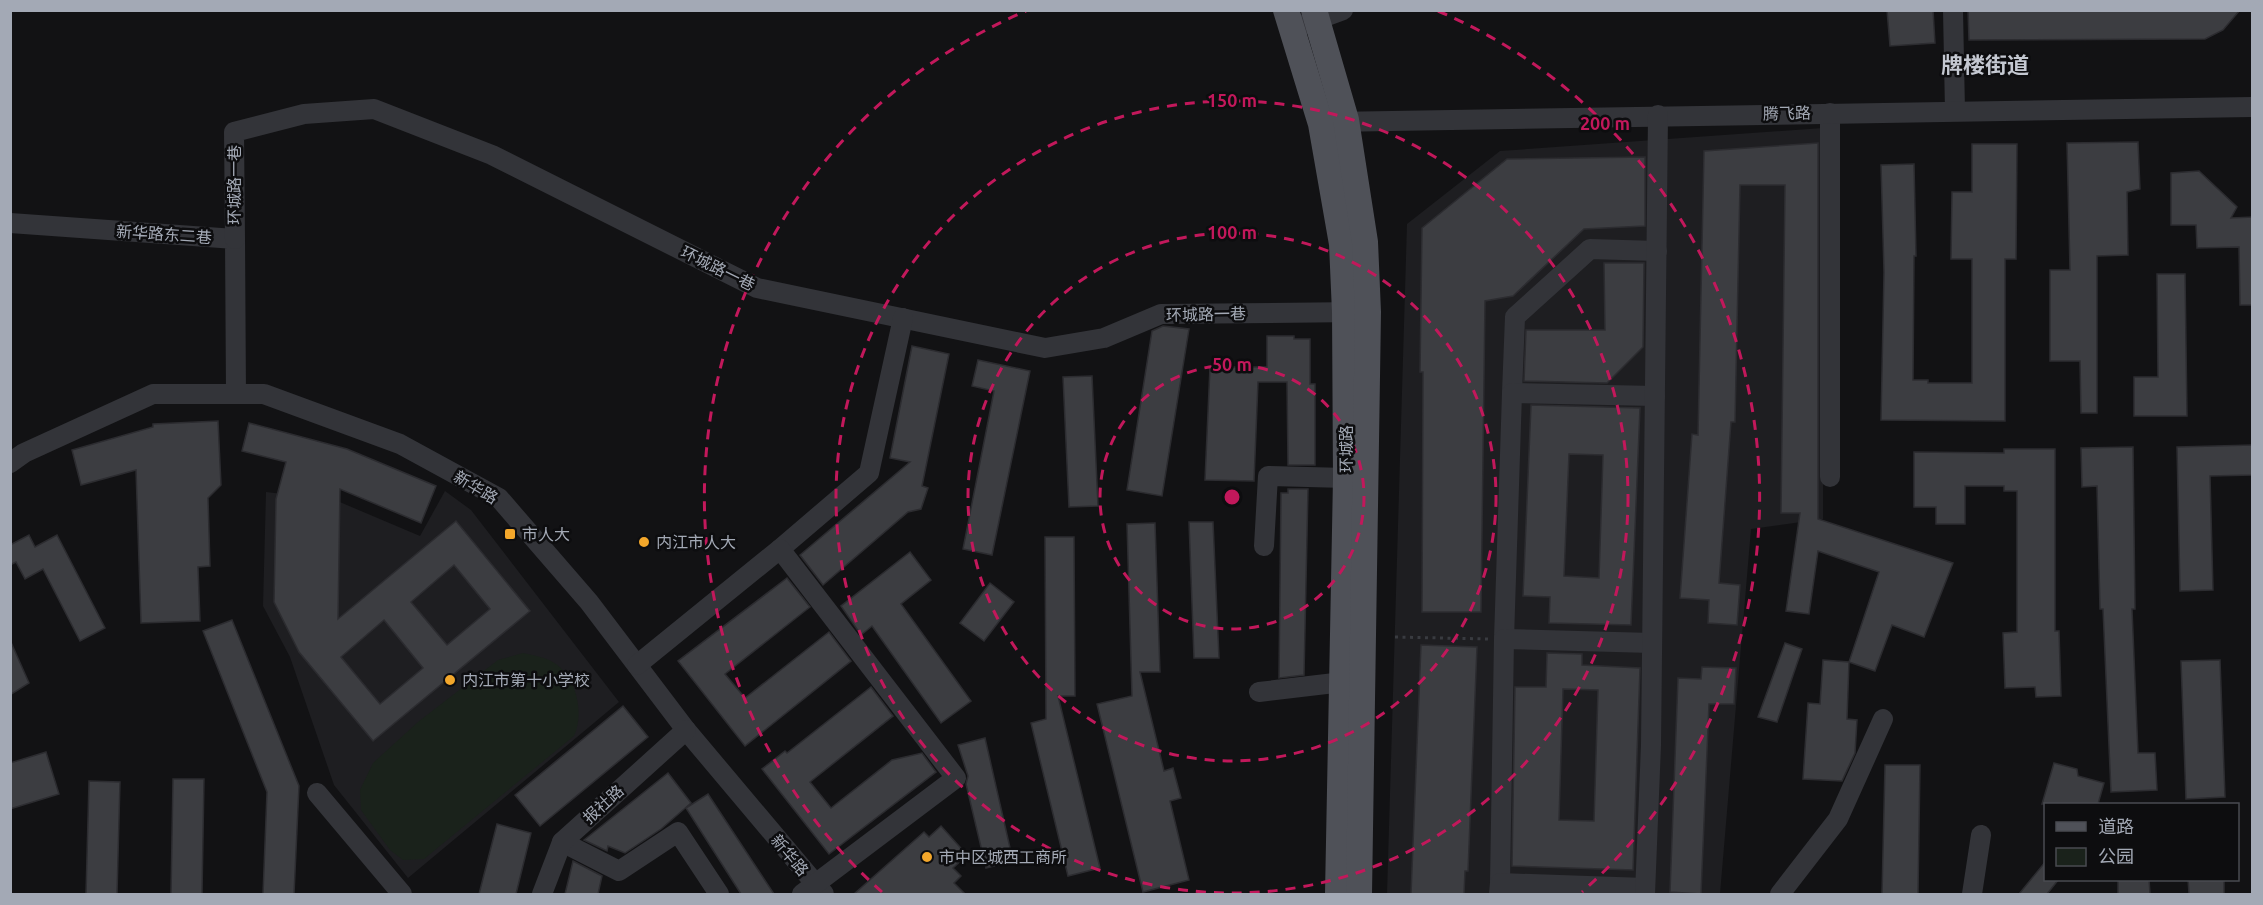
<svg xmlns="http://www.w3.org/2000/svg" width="2263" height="905" font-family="Ubuntu,'Noto Sans SC',sans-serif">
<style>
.built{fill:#1e1e21}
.green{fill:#1a221b}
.building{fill:#3c3d41;stroke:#2c2c30;stroke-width:1.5;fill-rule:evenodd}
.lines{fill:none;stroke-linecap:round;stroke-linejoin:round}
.path{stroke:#393b40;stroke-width:3;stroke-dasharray:3 4.5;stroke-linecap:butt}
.minor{stroke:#333439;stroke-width:20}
.major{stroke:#4f5158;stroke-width:26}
.ring{fill:none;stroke:#c2185b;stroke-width:3;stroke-dasharray:10 8}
.poi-dot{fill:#f3a72b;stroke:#0d0d0f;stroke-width:2}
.labels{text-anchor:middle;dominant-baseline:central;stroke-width:5;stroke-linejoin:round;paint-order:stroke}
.street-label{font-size:16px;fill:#a3a9b5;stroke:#0d0d0f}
.poi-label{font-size:16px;fill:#a3a9b5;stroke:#0d0d0f;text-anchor:start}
.district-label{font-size:22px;font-weight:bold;fill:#c4c8d1;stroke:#0d0d0f}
.centre{fill:#c2185b;stroke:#0d0d0f;stroke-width:3}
.ring-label{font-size:18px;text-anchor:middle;font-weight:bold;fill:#c2185b;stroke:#0d0d0f;stroke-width:5;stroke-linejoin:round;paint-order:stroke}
</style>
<rect width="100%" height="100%" fill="#121214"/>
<!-- built -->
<g class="built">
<path d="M1823 128V519L1751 529 1720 894H1387L1407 224 1500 151Z"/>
<path d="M445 491 471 510 619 702 408 878 334 785 290 657 263 606 266 492 335 500 420 536Z"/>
</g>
<!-- green -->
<path class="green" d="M523 653C532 655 543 657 551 661 576 674 585 712 574 736L424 859 403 860 390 850 361 810 360 790 373 763 418 722 498 660Z"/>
<!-- building -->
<g class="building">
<path d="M1887 10H1933L1935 43 1890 46Z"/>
<path d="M1968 10H2240L2223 30 2205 39 1969 40Z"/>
<path d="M2138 142 2140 189 2127 192 2128 255 2097 256V413H2081L2080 361H2050V270H2070L2067 143Z"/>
<path d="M1818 143V519L1953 563 1924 637 1892 625 1875 671 1849 662 1879 572 1818 551 1809 614 1786 611 1800 513H1781L1785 185H1740L1735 422H1731L1719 583 1740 585 1737 625 1708 623 1709 600 1680 598 1692 434 1698 435 1704 151Z"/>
<path d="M1972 144H2017L2016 259H2005V421L1881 420 1884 272 1881 165 1914 164 1916 256H1914L1913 380H1928V383H1972V259H1951L1952 192H1972Z"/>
<path d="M1645 157V226L1584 229 1513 296 1485 301 1481 612H1422L1423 372H1420L1422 228 1507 159Z"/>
<path d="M2199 171 2237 207 2231 218 2253 217V305H2240L2239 247 2197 248 2196 225H2171V173Z"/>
<path d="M1604 263H1644L1643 347 1607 383 1524 381 1526 330H1605Z"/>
<path d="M2157 274H2185L2187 416H2134V377H2158Z"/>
<path d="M1163 326 1189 329 1162 496 1127 490 1152 331Z"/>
<path d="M1267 336H1294V339H1310V384H1315V465H1288L1287 382H1258L1254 481 1205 480 1210 367H1267Z"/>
<path d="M912 346 949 354 922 486 928 488 921 509 908 512 823 585 800 555 910 462 890 458Z"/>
<path d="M978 360 1030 371 992 555 963 549 994 391 972 386Z"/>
<path d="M1092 376 1098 506 1069 507 1063 377Z"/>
<path d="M1531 405 1640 408 1631 625 1549 623 1550 597 1523 596ZM1569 454 1603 455 1599 578 1564 576Z"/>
<path d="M218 421 221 485 208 498 210 566 198 567 200 621 141 623 136 470 81 485 72 450 153 427V424Z"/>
<path d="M249 423 347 449 436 486 421 523 340 489 338 619 456 521 530 611 373 741 299 652 274 602 276 499 286 462 242 451ZM454 565 490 609 447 645 411 602ZM384 620 423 668 380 704 341 657Z"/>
<path d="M2253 445V475L2210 476 2213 590 2180 591 2177 447Z"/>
<path d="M2133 447 2135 609H2132L2138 753H2155L2157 790 2111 792 2103 609H2100L2097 486 2082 487 2081 448Z"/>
<path d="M2004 449H2055V631H2059L2061 696 2036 697 2035 687 2005 688 2003 633 2017 632V491H2004V486H1965V524H1936V507H1914V452L2004 453Z"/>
<path d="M1288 489H1308L1304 675 1279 678 1281 493H1288Z"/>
<path d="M1189 522H1213L1219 658H1194Z"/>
<path d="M1155 523 1160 672H1140L1164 771 1173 768 1181 798 1170 801 1189 880 1143 892 1097 704 1132 696 1127 524Z"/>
<path d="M29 535 35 547 57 535 105 628 80 641 43 569 25 579 16 562 10 565V545Z"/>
<path d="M1045 537H1074L1075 696H1058L1100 868 1068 876 1031 723 1046 719Z"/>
<path d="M910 552 931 580 901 604 971 701 941 723 872 626 861 635 841 606Z"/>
<path d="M787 578 810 607 725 674 745 698 829 632 851 661 745 746 678 661Z"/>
<path d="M990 583 1014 602 984 641 960 623Z"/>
<path d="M232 620 299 786 294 894H263L267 792 203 631Z"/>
<path d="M10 640 29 683 10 695Z"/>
<path d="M1785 643 1802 649 1777 722 1758 717Z"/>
<path d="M1421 645 1477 647 1468 871H1465L1464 894H1411Z"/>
<path d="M1547 653 1582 654V665L1640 668 1633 870 1512 866 1515 687H1546ZM1563 689 1598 690 1594 821 1559 820Z"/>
<path d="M1823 660 1849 662 1847 719 1857 720 1855 753 1842 781 1803 779 1808 703 1820 704Z"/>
<path d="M2220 660 2225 797 2186 799 2181 661Z"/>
<path d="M1702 667 1736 668 1734 704H1709L1701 894 1670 892 1678 678 1701 679Z"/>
<path d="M871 687 893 716 810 782 831 808 892 760 922 753 936 772 829 854 762 769 785 751 787 753Z"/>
<path d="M623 706 648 737 540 826 515 795Z"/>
<path d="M985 738 1013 861 986 868 966 784 968 776 958 745Z"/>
<path d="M46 752 59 794 10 809V763Z"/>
<path d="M2054 763 2077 769 2078 776 2104 783 2098 804H2042Z"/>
<path d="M1885 765H1920L1918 894H1882Z"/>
<path d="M668 773 691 803 661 829 625 853 608 846 607 851 584 840Z"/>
<path d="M173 779H204L202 894H171Z"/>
<path d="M89 781 120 782 117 894H86Z"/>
<path d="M708 794 774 894H741L686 808Z"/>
<path d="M497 824 531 833 516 894H479Z"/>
<path d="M941 826 967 855 953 868 961 876 954 883 965 894H854L924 832 929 837Z"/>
<path d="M573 861 602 876 598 894H565Z"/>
<path d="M2046 861V879H2059L2047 894H2019Z"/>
<path d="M2118 879H2149L2150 894H2118Z"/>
<path d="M2188 879H2224V894H2189Z"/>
</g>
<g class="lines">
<!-- path -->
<path class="path" d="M1395 637 1488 639"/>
<!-- minor -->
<g class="minor">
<path d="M1953 10 1955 111"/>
<path d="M1305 24 1343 10"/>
<path d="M1830 113V477"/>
<path d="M1332 122 2252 107"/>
<path d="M10 223 235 239 236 394"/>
<path d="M235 239 234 132 304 114 374 109 492 155 757 288 1045 348 1104 338 1161 314 1359 312"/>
<path d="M1512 393 1515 317 1590 249 1657 251"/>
<path d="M10 463 24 453 153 394H264L400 444 499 498 589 602 686 730 824 894"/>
<path d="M1264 546 1268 476 1346 478"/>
<path d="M780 549 869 473 903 318"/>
<path d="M1504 639 1512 393 1655 396"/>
<path d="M637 665 780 549 956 778 802 894"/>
<path d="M1259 692 1343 682"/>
<path d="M317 793 402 894"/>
<path d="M562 842 619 871 678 832 719 894"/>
<path d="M1500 883 1504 639 1652 643"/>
<path d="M542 894 562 842 686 730"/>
<path d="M1499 894 1500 883 1645 888"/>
<path d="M1645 894 1651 745 1658 115"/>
<path d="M1780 894 1838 819 1883 719"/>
<path d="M1972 894 1981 835"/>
</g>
<!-- major -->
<g class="major">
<path d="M1286 10 1321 124 1342 244 1345 312 1346 478 1338 894"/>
<path d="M1314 10 1346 120 1365 242 1368 312 1359 894"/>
</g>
</g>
<!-- distance rings -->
<g class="ring">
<circle cx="1232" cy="497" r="132"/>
<circle cx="1232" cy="497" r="264"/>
<circle cx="1232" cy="497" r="396"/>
<path d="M882 892A528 528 0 0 1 1026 11M1438 11A528 528 0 0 1 1582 892"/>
</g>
<!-- markers -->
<g class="poi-dot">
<rect x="504" y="528" width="12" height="12" rx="3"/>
<circle cx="644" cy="542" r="6"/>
<circle cx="450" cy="680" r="6"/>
<circle cx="927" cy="857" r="6"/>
</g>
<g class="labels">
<!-- street labels -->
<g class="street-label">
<text transform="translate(1787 113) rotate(-1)">腾飞路</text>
<text transform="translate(234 185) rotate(-90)">环城路一巷</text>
<text transform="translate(164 234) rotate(4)">新华路东二巷</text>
<text transform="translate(718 268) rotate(26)">环城路一巷</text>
<text transform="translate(1206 314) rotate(-1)">环城路一巷</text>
<text transform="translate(1346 449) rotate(-90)">环城路</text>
<text transform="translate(476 487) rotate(31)">新华路</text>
<text transform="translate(603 804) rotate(-42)">报社路</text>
<text transform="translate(790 855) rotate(50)">新华路</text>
</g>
<!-- poi labels -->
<g class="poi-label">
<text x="522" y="534">市人大</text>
<text x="656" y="542">内江市人大</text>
<text x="462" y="680">内江市第十小学校</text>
<text x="939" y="857">市中区城西工商所</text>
</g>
<!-- district labels -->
<g class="district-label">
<text x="1985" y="64">牌楼街道</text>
</g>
</g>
<circle cx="1232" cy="497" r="9" class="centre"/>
<g class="ring-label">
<text x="1232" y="107">150 m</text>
<text x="1605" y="130">200 m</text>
<text x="1232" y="239">100 m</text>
<text x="1232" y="371">50 m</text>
</g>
<!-- border -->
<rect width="2263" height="905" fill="none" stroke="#a3a9b5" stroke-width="24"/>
<!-- legend -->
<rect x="2044" y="803" width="195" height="78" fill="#0d0d0f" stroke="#494b51" stroke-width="1.5"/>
<rect x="2056" y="822" width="30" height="9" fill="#4f5158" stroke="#494b51" stroke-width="1.5"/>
<text x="2098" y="833" font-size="18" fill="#a3a9b5">道路</text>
<rect x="2056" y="848" width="30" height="18" fill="#1a221b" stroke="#494b51" stroke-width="1.5"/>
<text x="2098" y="863" font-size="18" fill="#a3a9b5">公园</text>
</svg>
